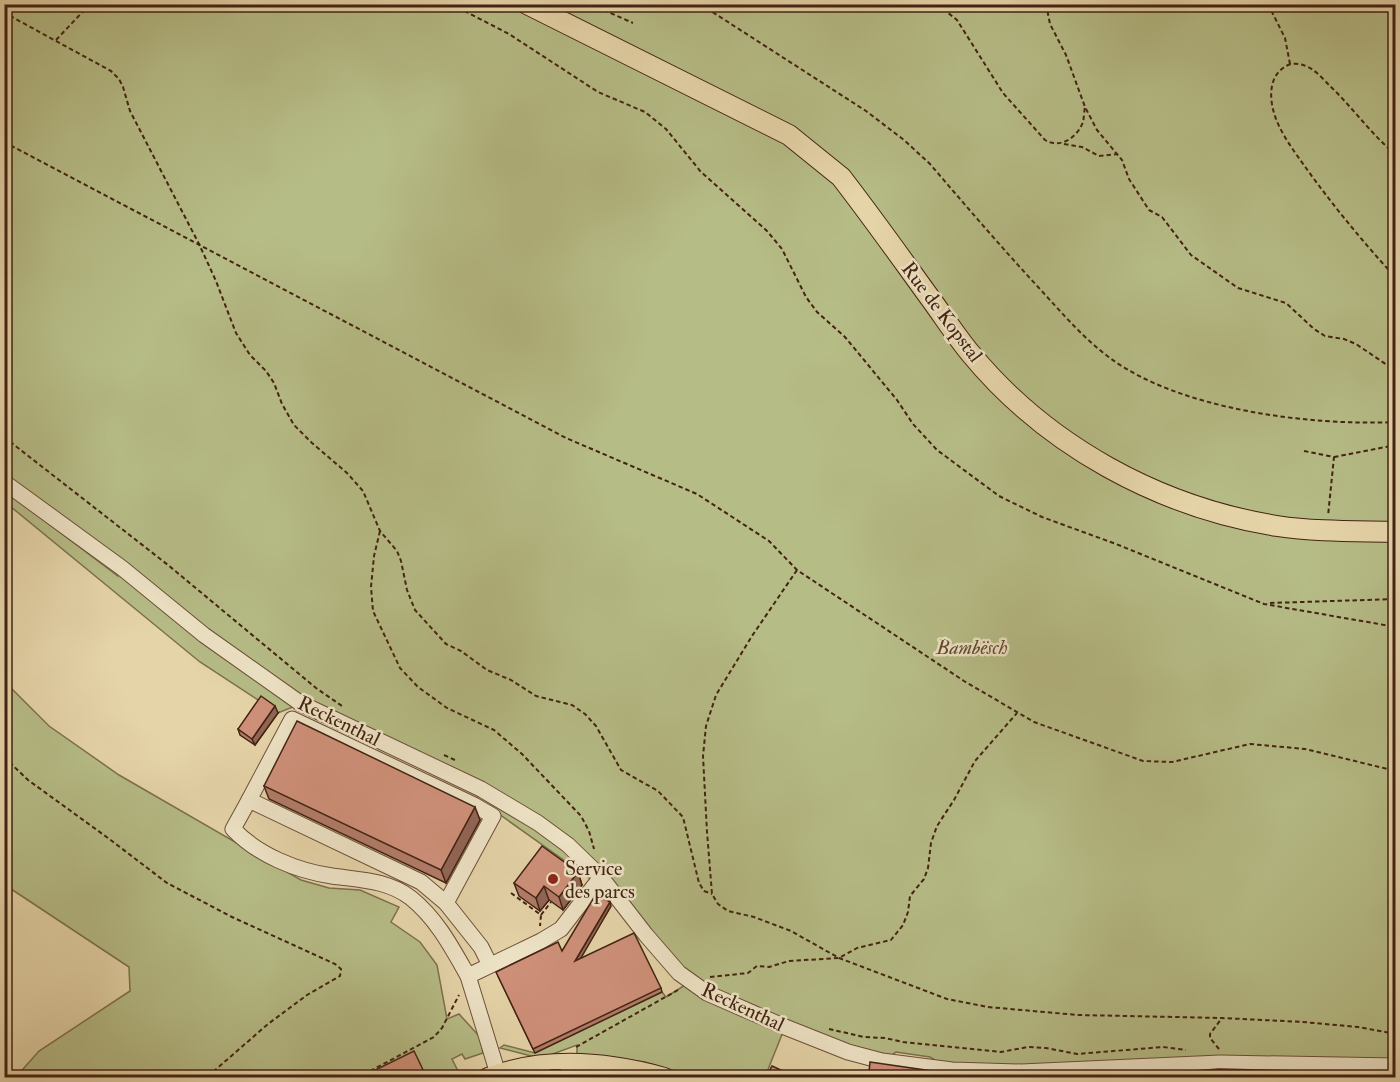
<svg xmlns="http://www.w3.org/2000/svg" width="1400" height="1082" font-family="'IM FELL Double Pica',serif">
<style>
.green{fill:#b6bc86;stroke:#7c704c;stroke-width:1.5}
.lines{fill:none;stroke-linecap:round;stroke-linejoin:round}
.minor-casing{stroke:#6c4f38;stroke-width:17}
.major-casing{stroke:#432312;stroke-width:22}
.path{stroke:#432312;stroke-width:2;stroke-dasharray:4.5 3;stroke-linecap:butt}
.minor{stroke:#eee3c6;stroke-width:15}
.major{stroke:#e5d4a8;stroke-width:20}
.wall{fill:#b27c69;stroke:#432312;stroke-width:1.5}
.shaded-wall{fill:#916555;stroke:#432312;stroke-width:1.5}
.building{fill:#cf907a;stroke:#432312;stroke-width:1.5}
.poi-dot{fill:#8f2418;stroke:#eee3c6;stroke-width:2}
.labels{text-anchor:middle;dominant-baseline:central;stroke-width:5;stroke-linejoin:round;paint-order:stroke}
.street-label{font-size:20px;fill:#432312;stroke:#eee3c6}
.park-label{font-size:20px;font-style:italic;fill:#60492f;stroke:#eee3c6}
.poi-label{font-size:20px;fill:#432312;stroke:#eee3c6;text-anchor:start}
</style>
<rect width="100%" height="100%" fill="#e5d4a8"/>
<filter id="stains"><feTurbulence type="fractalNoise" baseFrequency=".00333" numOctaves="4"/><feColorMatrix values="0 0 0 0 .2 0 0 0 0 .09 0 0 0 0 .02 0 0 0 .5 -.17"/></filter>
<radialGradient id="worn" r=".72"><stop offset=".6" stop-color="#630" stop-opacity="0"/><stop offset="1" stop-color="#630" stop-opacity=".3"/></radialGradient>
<!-- green -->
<g class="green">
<path d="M5 5H1395V1066L952 1070 930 1057 896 1052 882 1061 785 1027 765 1077H696L645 1062 577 1054V1045L550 1055 535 1057 500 1048 504 1045 535 1053 662 992 666 997 690 982 596 883 496 812 476 801 481 789 300 704 278 713 200 662 5 502 4 490 118 576 122 568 5 482Z"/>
<path d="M4 681 49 726 119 775 301 880 329 888 360 890 399 907 391 922 420 942 437 965 447 1019 459 1014 480 1037 483 1053 465 1059 462 1054 452 1059 461 1077H16L39 1051 130 991 129 967 5 885Z"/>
</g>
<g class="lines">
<defs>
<g id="minor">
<path d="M4 482 122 568 204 635 300 703 481 789 538 823 568 845 601 877 646 935 679 973 707 993 785 1027 848 1052 882 1061 952 1070 1021 1072 1220 1063 1396 1066"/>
<path d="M249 800 292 719 474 805 493 816 446 903"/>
<path d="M468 976C452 948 437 919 411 898 388 880 360 880 332 876 297 871 258 855 233 829L249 800 421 882 446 903 481 947 490 965"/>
<path d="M498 1074 468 976 541 941 561 929 601 877"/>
</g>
<g id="major">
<path d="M527 4 789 135 841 177C872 217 901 258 930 298 944 317 956 336 971 354 1047 446 1159 507 1277 526 1317 532 1356 531 1396 532"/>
<path d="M488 1078C544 1057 607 1062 664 1078"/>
</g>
</defs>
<!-- minor casing -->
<use href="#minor" class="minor-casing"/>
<!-- major casing -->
<use href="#major" class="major-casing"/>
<!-- path -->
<g class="path">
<path d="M451 4 509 34 598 92 645 112 666 129 701 172 767 231 782 249 806 297 817 312 845 337 897 400 913 424 937 450 999 496 1042 517 1116 544 1264 604 1396 627"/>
<path d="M590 4 633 23"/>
<path d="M700 4 866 111 904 140 930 164C966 206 1002 248 1039 288 1062 313 1083 338 1110 358 1180 410 1311 426 1396 422"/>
<path d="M937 4 957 20 1003 93 1045 140C1060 149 1077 138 1083 122 1084 118 1084 112 1085 107"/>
<path d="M1046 4 1050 24 1066 55 1085 107 1097 130 1122 160 1129 179 1149 210 1162 217 1191 255 1238 288 1286 303 1314 329 1325 336 1344 339 1356 344 1387 365 1396 366"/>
<path d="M1268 4 1285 38 1290 64"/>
<path d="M4 11 12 17 111 71 119 79 123 87 130 111 199 244 216 281 236 333 250 355 266 371 274 383 282 404 294 425 312 443 347 473 363 491 380 531 397 551 401 561 407 590 415 610 446 644 461 651 487 670 511 680 536 696 572 705 585 714 596 726 621 770 658 791 683 817 699 883 704 891 712 894"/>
<path d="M56 40 90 4"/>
<path d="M4 142 566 438 697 494 769 541 797 570 964 681 1034 722 1143 761 1172 762 1250 744 1305 749 1396 771"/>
<path d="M1064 144 1082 147 1099 156 1118 154"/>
<path d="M1396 155C1371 134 1353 108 1330 86 1325 81 1319 74 1313 70 1306 65 1296 62 1288 65 1269 74 1269 96 1274 113 1279 130 1291 147 1301 161 1330 202 1362 241 1396 278"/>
<path d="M4 437 168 565 316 688 342 706"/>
<path d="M1304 451 1334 457 1328 516"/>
<path d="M1334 457 1396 445"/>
<path d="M380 531 374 556 371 587 373 611 400 668 418 687 447 708 494 730 522 754 581 816 589 831 594 849"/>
<path d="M797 570 752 636 716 695 706 726 703 756 707 832 712 894 718 904 728 911 754 917 791 931 839 958 947 999 988 1007 1078 1015 1222 1018 1303 1022 1358 1027 1396 1034"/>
<path d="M1270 603 1396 599"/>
<path d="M444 755 455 760"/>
<path d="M4 757 28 780 108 838 167 883 232 917 335 964 341 969 340 976 307 995 268 1024 206 1078"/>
<path d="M511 893 541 915 540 926"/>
<path d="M541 915 551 902"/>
<path d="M710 977 748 973 757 966 769 967 789 961 839 958 857 948 891 940 903 925 908 912 910 896 924 879 928 868 931 843 937 826 954 800 975 761 1017 713"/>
<path d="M829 1029 864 1037 885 1038 903 1042 1001 1052 1028 1047 1046 1048 1077 1054 1163 1047 1186 1050"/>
<path d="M576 1047 678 990"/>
<path d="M1219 1049 1210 1038V1034L1222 1018"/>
<path d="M1388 1051 1396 1046"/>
<path d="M357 1078 434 1037 442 1028 459 995"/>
</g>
<!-- minor -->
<use href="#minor" class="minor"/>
<!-- major -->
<use href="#major" class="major"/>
</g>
<!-- wall -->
<g class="wall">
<path d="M278 713 255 745 240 735 238 729Z"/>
<path d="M264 786 480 820 446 883 269 799Z"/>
<path d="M578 872 582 885 563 910 549 900 540 911 519 896 514 883Z"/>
<path d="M611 906 580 958 661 988 662 992 535 1053 498 976 562 951Z"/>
<path d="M932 1071 934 1077H870L869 1072Z"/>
</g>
<!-- shaded-wall -->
<g class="shaded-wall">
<path d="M275 706 278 713 255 745 252 739Z"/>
<path d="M475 807 480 820 446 883 441 870Z"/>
<path d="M578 872 582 885 563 910 559 897Z"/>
<path d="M544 886 549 900 540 911 536 898Z"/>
<path d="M610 902 611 906 577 965 575 961Z"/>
</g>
<!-- building -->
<g class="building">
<path d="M261 696 275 706 252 739 238 729Z"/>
<path d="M297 721 475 807 441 870 264 786Z"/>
<path d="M542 846 578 872 559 897 544 886 536 898 514 883Z"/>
<path d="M596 894 610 902 575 961 634 933 661 988 533 1049 496 972 558 942 562 951Z"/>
<path d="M414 1051 426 1076 422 1077H364L363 1076Z"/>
<path d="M870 1062 932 1071V1077H897L869 1072Z"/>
<path d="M772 1066 796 1077H766Z"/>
<path d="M1219 1069 1301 1071 1302 1077H1193V1071Z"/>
<path d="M552 1070H560L559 1077H517L525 1075Z"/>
<path d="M1169 1072V1077H1135V1073Z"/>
<rect x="976" y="1074" width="14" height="3"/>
<path d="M1105 1075V1077H1029Z"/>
</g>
<!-- markers -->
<circle class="poi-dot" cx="553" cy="879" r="6"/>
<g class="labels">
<!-- street labels -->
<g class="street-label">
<text transform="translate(942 312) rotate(53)">Rue de Kopstal</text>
<text transform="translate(339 721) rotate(26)">Reckenthal</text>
<text transform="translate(743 1007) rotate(25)">Reckenthal</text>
</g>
<!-- park labels -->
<g class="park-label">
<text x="972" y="647">Bambësch</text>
</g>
<!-- poi labels -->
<g class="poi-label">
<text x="565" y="868">Service<tspan x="565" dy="23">des parcs</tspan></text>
</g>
</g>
<!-- margin -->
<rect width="1400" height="1082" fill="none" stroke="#e5d4a8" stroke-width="24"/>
<rect x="6" y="6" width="1388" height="1070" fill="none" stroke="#432312" stroke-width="3"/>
<rect x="12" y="12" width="1376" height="1058" fill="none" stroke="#432312" stroke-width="1.5"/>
<rect width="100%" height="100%" filter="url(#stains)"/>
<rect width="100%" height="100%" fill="url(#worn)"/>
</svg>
